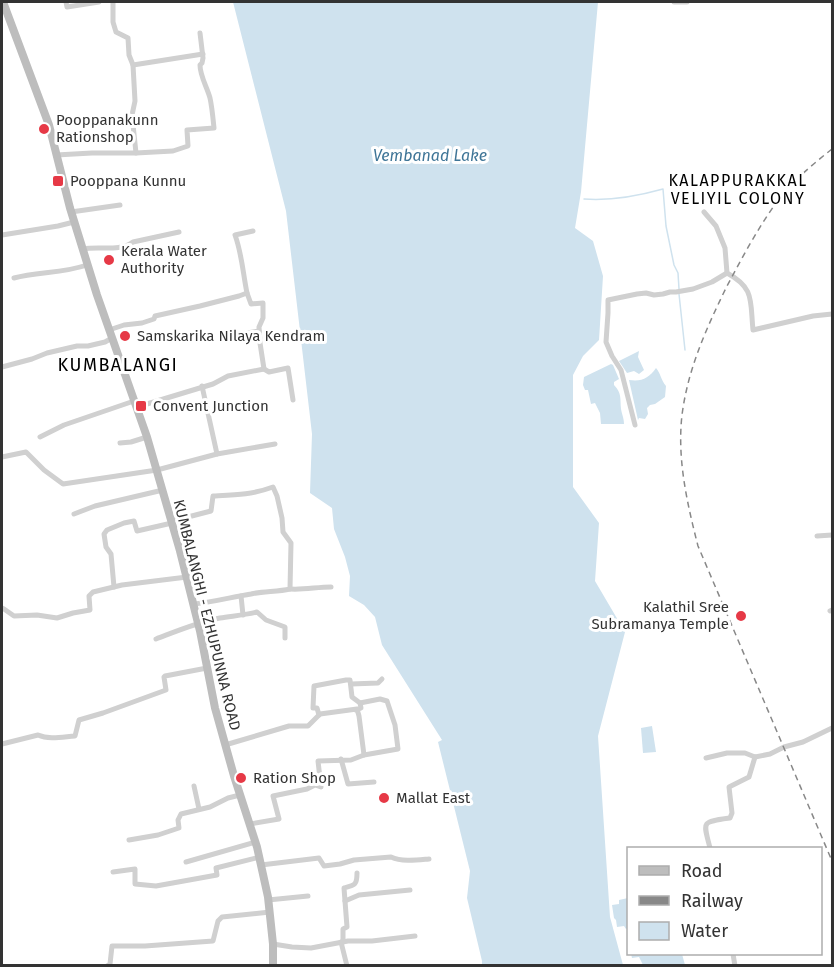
<svg xmlns="http://www.w3.org/2000/svg" width="834" height="967" font-family="'Fira Sans',sans-serif">
<style>
.water{fill:#cfe2ee}
.lines{fill:none;stroke-linecap:round;stroke-linejoin:round}
.stream{stroke:#cfe2ee;stroke-width:1.5}
.street{stroke:#d0d0d0;stroke-width:5}
.secondary{stroke:#bdbdbd;stroke-width:8}
.rail{stroke:#888;stroke-width:1.5;stroke-dasharray:6 4.5;stroke-linecap:butt}
.poi-dot{fill:#e63946;stroke:#fff;stroke-width:2}
.labels{text-anchor:middle;dominant-baseline:central;stroke-width:6;stroke-linejoin:round;paint-order:stroke}
.poi-label{font-size:15px;fill:#333;stroke:#fff;text-anchor:start}
.street-label{font-size:15px;fill:#333;stroke:#fff}
.water-label{font-size:16px;font-style:italic;fill:#3f7597;stroke:#fff}
.neighbourhood-label{font-size:16px;letter-spacing:1.5px;fill:#000;stroke:#fff}
.quarter-label{font-size:18px;letter-spacing:1.5px;fill:#000;stroke:#fff}
</style>
<rect width="100%" height="100%" fill="#fff"/>
<!-- water -->
<g class="water">
<path d="M233 2H598L581 192 575 228 593 241 603 276 599 340 583 356 573 375V487L599 523 595 581 625 632 598 736 610 917 623 965H482V961L467 898 470 871 438 742 442 740 382 645 375 617 364 605 349 596 350 576 345 557 334 529 332 508 310 493 312 434 286 211Z"/>
<path d="M639 351 638 357 644 370 639 374 634 371 627 373 619 361Z"/>
<path d="M611 364 613 365 619 379 614 382V385C622 393 620 399 621 409 622 415 624 418 624 424H601L600 413 595 403 591 404 588 390H585L583 385 584 377Z"/>
<path d="M656 368C660 372 661 380 666 386L665 397 655 404 650 405 647 408 648 414 645 419 639 418 638 420 629 380C642 382 649 378 656 368Z"/>
<path d="M652 726 656 752 643 753 641 728Z"/>
<path d="M628 898V928L626 929 624 926 617 927 616 920 614 918 612 905 619 904V900Z"/>
<path d="M631 954H682L685 965H643L639 957 632 958Z"/>
</g>
<g class="lines">
<!-- stream -->
<g class="stream">
<path d="M584 199C610 201 638 196 663 189L666 226 674 265 678 273 679 289"/>
<path d="M679 294 685 350"/>
</g>
<!-- street -->
<g class="street">
<path d="M66 2 67 7 99 2"/>
<path d="M674 2H687"/>
<path d="M133 65 203 54"/>
<path d="M136 153 173 151 188 146 187 130 214 128C213 118 212 107 210 98 207 87 200 76 200 65L202 63 203 58 200 33"/>
<path d="M56 155 92 153H136L132 115 135 101 133 65 129 55 128 38 116 32 113 22V2"/>
<path d="M71 212 120 205"/>
<path d="M704 212 716 226 725 248 727 273C755 288 750 301 753 330L813 316 832 314"/>
<path d="M2 235 58 226 74 222"/>
<path d="M83 249C99 246 120 252 133 242L179 232"/>
<path d="M14 278C38 272 64 273 87 265"/>
<path d="M247 293C243 274 242 254 235 235L253 231"/>
<path d="M109 330 124 325 142 323 154 319 155 316 200 306 239 296 247 293 251 304 263 303V318L259 327 260 343 264 369 228 376 213 384 137 407"/>
<path d="M234 335 259 331"/>
<path d="M2 367 32 359 47 353 77 346H88L105 342 112 338"/>
<path d="M264 369 269 372 288 368 293 400"/>
<path d="M202 386 217 454"/>
<path d="M635 425 621 370 612 356 606 342 608 313V300L637 294 646 293 654 295 663 294 670 292H676L693 289 712 282 727 273"/>
<path d="M40 437 64 425 134 401"/>
<path d="M120 443 131 442 147 437"/>
<path d="M2 457 26 452 44 470 63 484 157 470 217 454 275 444"/>
<path d="M74 514 95 506 163 490"/>
<path d="M171 519 184 518 211 511 213 496C236 495 251 495 273 487L277 496 282 518 283 532 291 543 290 589C277 592 264 591 251 594 232 597 214 602 194 604"/>
<path d="M817 536 832 535"/>
<path d="M114 587 111 554 106 547 104 534 107 530 124 523 134 521 137 531 172 523"/>
<path d="M290 589C304 590 317 587 331 587"/>
<path d="M241 596 243 615"/>
<path d="M2 608 4 609 14 616 37 615 57 618 73 613 90 610 89 596 93 592 122 585 187 577"/>
<path d="M830 611 832 610"/>
<path d="M156 639C177 631 198 622 220 618 232 616 245 615 257 612L266 620 285 627V638"/>
<path d="M351 684 378 683 382 679"/>
<path d="M360 703 380 699 387 701 395 725 398 749 364 755"/>
<path d="M319 715 317 708H313L314 686 346 680H350L352 697 360 703 361 708 356 710"/>
<path d="M2 744 38 735C49 740 62 737 75 736L79 720 103 713 166 690 164 677 165 676 207 668"/>
<path d="M225 745 289 726H308L320 714 357 709 359 716 364 755 351 760 318 761 321 787 315 785 307 789 273 796 279 819 250 824"/>
<path d="M706 758 727 753H745L755 757 770 754 784 747 803 742 832 728"/>
<path d="M341 759 348 784 374 782"/>
<path d="M194 786 199 809"/>
<path d="M129 840 158 835 179 828 178 820 181 814 210 807 228 798 240 795"/>
<path d="M710 848C703 821 701 822 730 818L732 813 729 787 749 777 755 757"/>
<path d="M186 862 256 842"/>
<path d="M261 865 319 858 324 866 340 864 354 860 391 857C402 862 417 860 429 859"/>
<path d="M113 872 135 869V884L156 886 217 875 216 868 260 857"/>
<path d="M268 900 308 896"/>
<path d="M345 901 359 895 410 890"/>
<path d="M341 942 347 966"/>
<path d="M343 942V929L347 927 344 888C355 885 357 885 357 873"/>
<path d="M273 944 292 947 311 948 348 941H372L415 936"/>
<path d="M733 954 735 966"/>
<path d="M107 966 110 964 112 946H145L213 941 218 921 222 917 270 912"/>
</g>
<!-- secondary -->
<path class="secondary" d="M3 2 49 125 70 208 97 295 147 437 180 551 200 631 215 708 234 776 257 847 268 897 273 944V966"/>
<!-- rail -->
<path class="rail" d="M832 149C813 164 794 180 779 199 759 226 743 256 727 286 707 327 688 368 682 415 677 459 687 503 698 546L832 861"/>
</g>
<!-- markers -->
<g class="poi-dot">
<circle cx="44" cy="129" r="6"/>
<rect x="52" y="175" width="12" height="12" rx="3"/>
<circle cx="109" cy="260" r="6"/>
<circle cx="125" cy="336" r="6"/>
<rect x="135" y="400" width="12" height="12" rx="3"/>
<circle cx="741" cy="616" r="6"/>
<circle cx="241" cy="778" r="6"/>
<circle cx="384" cy="798" r="6"/>
</g>
<g class="labels">
<!-- poi labels -->
<g class="poi-label">
<text x="56" y="120">Pooppanakunn<tspan x="56" dy="17">Rationshop</tspan></text>
<text x="70" y="181">Pooppana Kunnu</text>
<text x="121" y="251">Kerala Water<tspan x="121" dy="17">Authority</tspan></text>
<text x="137" y="336">Samskarika Nilaya Kendram</text>
<text x="153" y="406">Convent Junction</text>
<text x="729" y="607" text-anchor="end">Kalathil Sree<tspan x="729" dy="17">Subramanya Temple</tspan></text>
<text x="253" y="778">Ration Shop</text>
<text x="396" y="798">Mallat East</text>
</g>
<!-- street labels -->
<g class="street-label">
<text transform="translate(207 615) rotate(76)">KUMBALANGHI - EZHUPUNNA ROAD</text>
</g>
<!-- water labels -->
<g class="water-label">
<text x="430" y="155">Vembanad Lake</text>
</g>
<!-- neighbourhood labels -->
<g class="neighbourhood-label">
<text x="738" y="180">KALAPPURAKKAL<tspan x="738" dy="18">VELIYIL COLONY</tspan></text>
</g>
<!-- quarter labels -->
<g class="quarter-label">
<text x="118" y="365">KUMBALANGI</text>
</g>
</g>
<!-- border -->
<rect width="834" height="967" fill="none" stroke="#333333" stroke-width="6"/>
<!-- legend -->
<rect x="627" y="847" width="195" height="108" fill="#ffffff" stroke="#adadad" stroke-width="1.5"/>
<rect x="639" y="866" width="30" height="9" fill="#bdbdbd" stroke="#adadad" stroke-width="1.5"/>
<text x="681" y="877" font-size="18" fill="#333333">Road</text>
<rect x="639" y="896" width="30" height="9" fill="#888888" stroke="#adadad" stroke-width="1.5"/>
<text x="681" y="907" font-size="18" fill="#333333">Railway</text>
<rect x="639" y="922" width="30" height="18" fill="#cfe2ee" stroke="#adadad" stroke-width="1.5"/>
<text x="681" y="937" font-size="18" fill="#333333">Water</text>
</svg>
